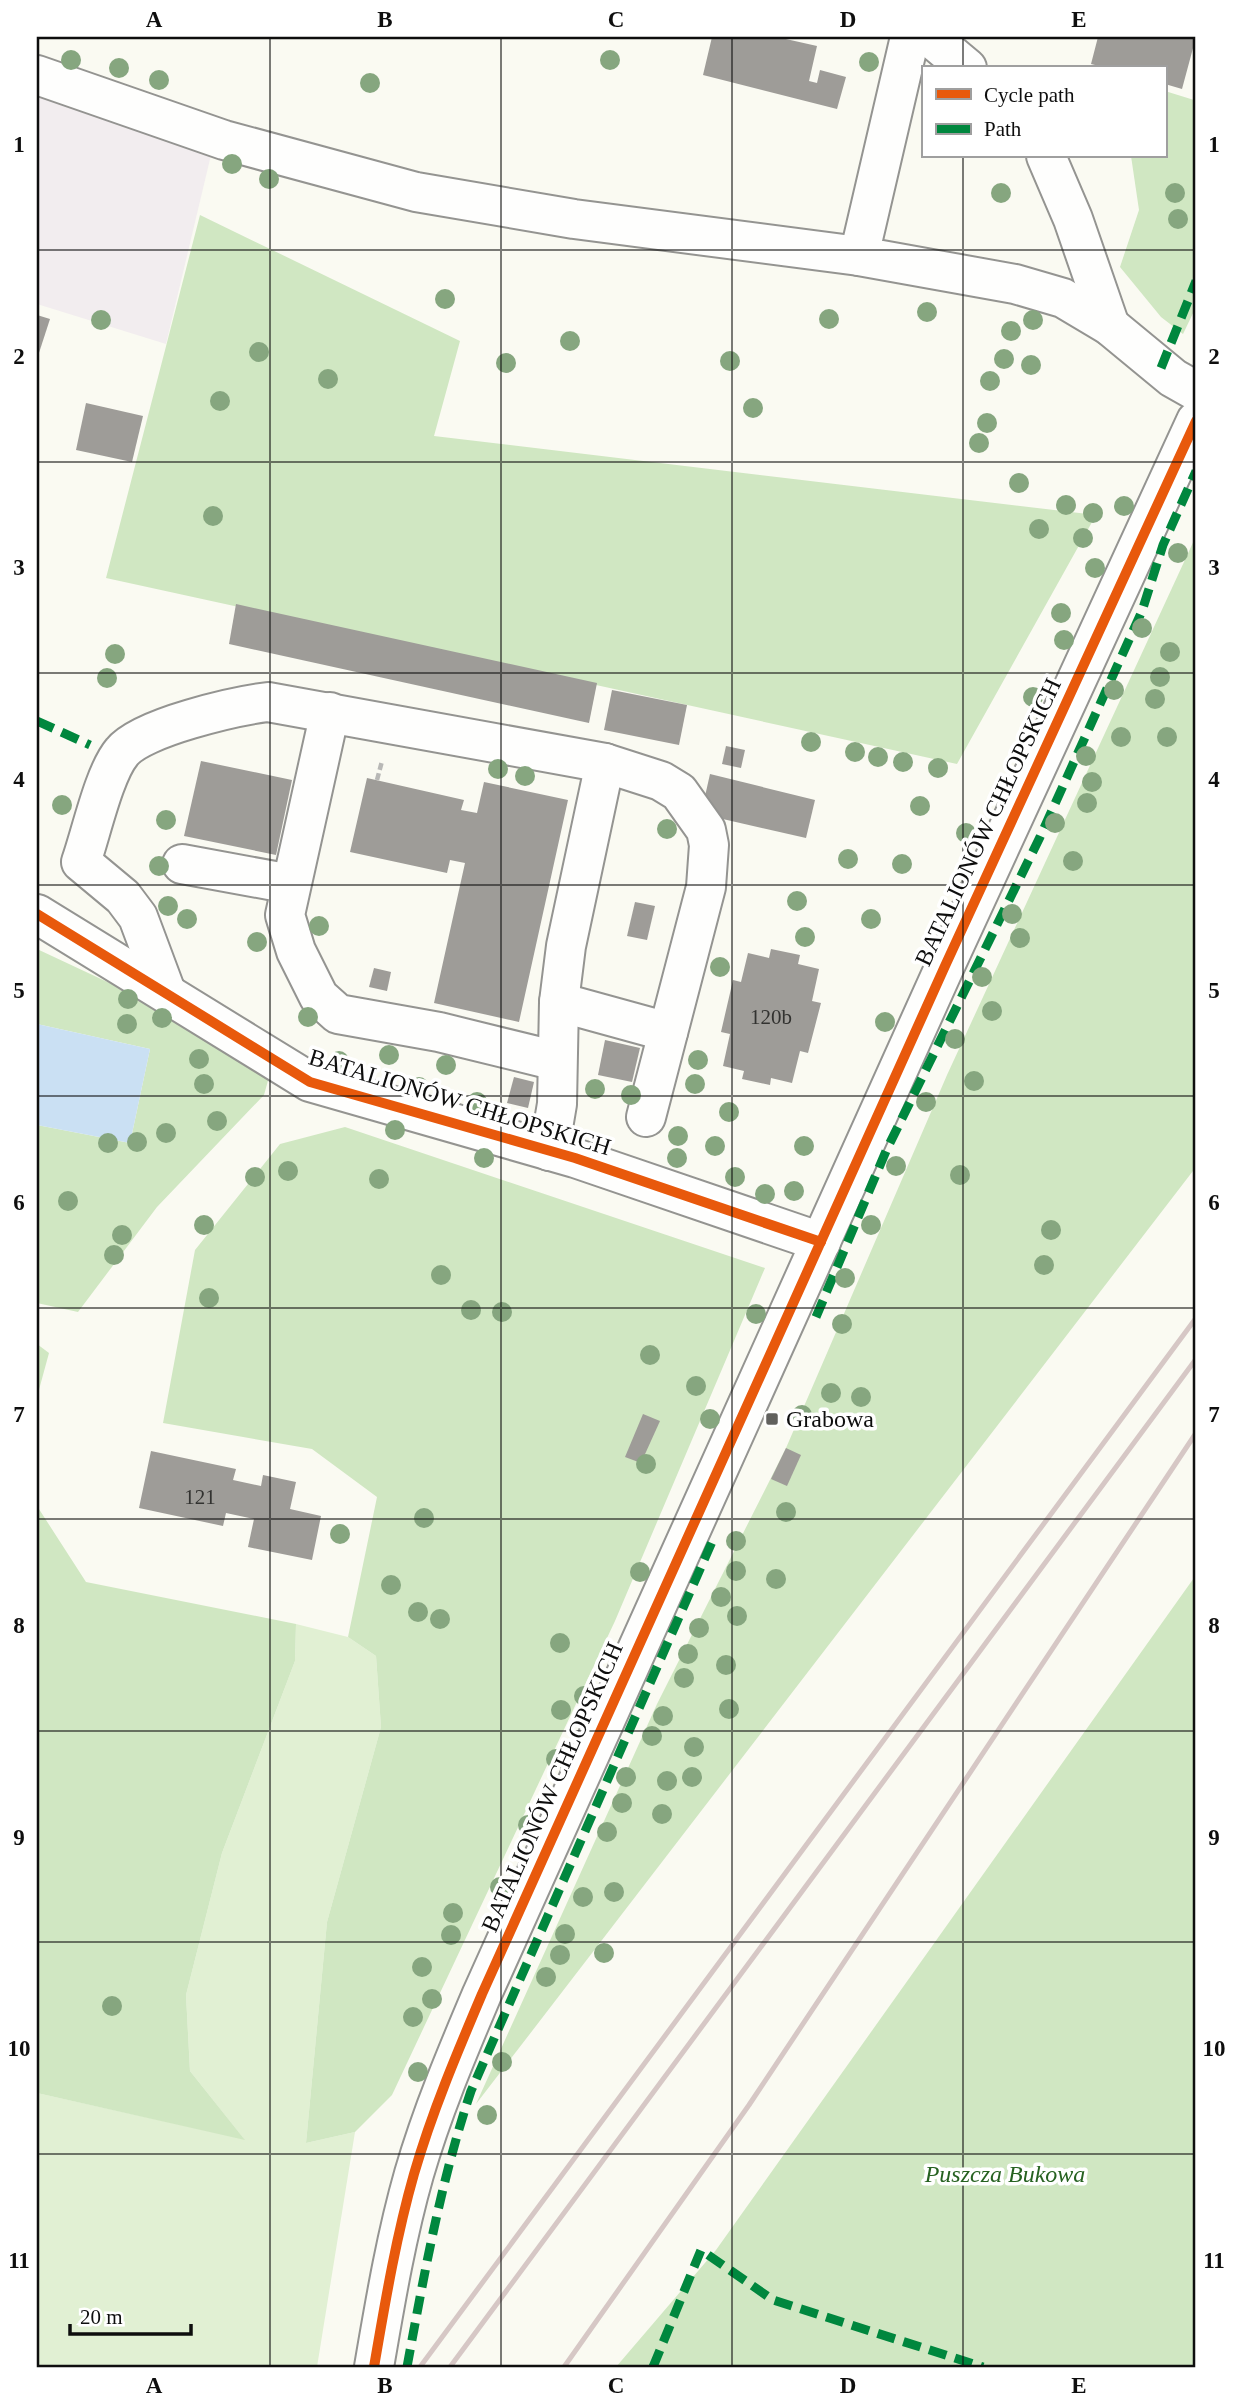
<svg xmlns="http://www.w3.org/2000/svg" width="1233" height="2404" font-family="Georgia,serif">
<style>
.industrial{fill:#f2edef}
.green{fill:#e1f0d3}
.forest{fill:#d0e7c2}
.water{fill:#cae0f3}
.building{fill:#9e9c98}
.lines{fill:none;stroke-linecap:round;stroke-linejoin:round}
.minor-casing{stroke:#949491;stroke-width:42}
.path{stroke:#b8b8b6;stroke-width:4.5;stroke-dasharray:7 3.5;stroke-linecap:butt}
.minor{stroke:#fefefd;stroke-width:38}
.rail{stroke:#d6c7c5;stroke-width:5}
.quiet{stroke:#00873e;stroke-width:9;stroke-dasharray:18 9;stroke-linecap:butt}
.cycleway-casing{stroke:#fff;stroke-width:15}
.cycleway{stroke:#e8590c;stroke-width:10}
.tree{fill:#86a67f}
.grid{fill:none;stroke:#0e0e0e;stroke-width:2;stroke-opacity:0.55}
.poi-dot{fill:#61615e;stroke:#fff;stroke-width:2.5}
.labels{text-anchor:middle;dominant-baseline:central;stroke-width:7;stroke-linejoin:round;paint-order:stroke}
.number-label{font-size:21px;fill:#323230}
.street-label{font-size:24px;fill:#0e0e0e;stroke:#fff}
.poi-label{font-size:24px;fill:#0e0e0e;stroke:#fff;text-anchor:start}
.park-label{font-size:24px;font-style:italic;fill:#276221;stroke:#fff}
.neatline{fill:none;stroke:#0e0e0e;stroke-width:2.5}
.grid-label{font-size:23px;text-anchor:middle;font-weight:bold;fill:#0e0e0e}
</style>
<rect width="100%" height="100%" fill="#fafaf2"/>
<!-- industrial -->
<path class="industrial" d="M37 85 211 155 166 344 37 304Z"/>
<!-- green -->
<path class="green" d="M296 1624 348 1637 376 1656 381 1727 327 1922 306 2143 355 2132 317 2367H37V2093L244 2139 190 2071 186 1995 222 1853 295 1661Z"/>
<!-- forest -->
<g class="forest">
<path d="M1165 91 1194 100 1196 94V307L1183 334 1161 317 1120 267 1139 210 1131 156H1165Z"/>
<path d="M200 215 460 341 434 436 1096 515 957 764 106 578Z"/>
<path d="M1196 536V1167L476 2104 657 1704 786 1448 947 1075Z"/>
<path d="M37 949 148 1001 269 1077 264 1095 157 1207 78 1312 37 1303V1125L130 1143 150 1049 37 1024Z"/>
<path d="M345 1127 765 1268 615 1621 392 2095 355 2132 306 2143 327 1922 381 1727 376 1656 348 1637 377 1497 312 1449 163 1423 195 1250 280 1144Z"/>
<path d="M37 1344 49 1353 37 1397Z"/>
<path d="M37 1506 86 1582 296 1624 295 1661 222 1853 186 1995 190 2071 245 2140 37 2093Z"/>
<path d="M1196 1575V2367H616L716 2250Z"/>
</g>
<!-- water -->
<path class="water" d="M37 1024 150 1049 130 1143 37 1125Z"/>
<!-- building -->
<g class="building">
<path d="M712 37H777L817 46 809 81 817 83 820 70 846 77 837 109 703 75Z"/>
<path d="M1098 37H1196L1182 89 1165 84V68H1107L1091 64Z"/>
<path d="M37 315 50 319 37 359Z"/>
<path d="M86 403 143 416 132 462 76 450Z"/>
<path d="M236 604 597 683 589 723 229 644Z"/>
<path d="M612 690 687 705 679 745 604 730Z"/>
<path d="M726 746 745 750 741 768 722 764Z"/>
<path d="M201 761 292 780 276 855 184 836Z"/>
<path d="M710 774 815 800 806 838 701 814Z"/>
<path d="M367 778 464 800 461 810 477 813 484 782 568 800 519 1022 434 1003 465 863 450 860 447 873 350 852Z"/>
<path d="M635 902 655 906 647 940 627 936Z"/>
<path d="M771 949 800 955 798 964 819 969 812 1001 821 1003 808 1053 800 1051 792 1083 771 1078 770 1085 742 1079 744 1071 723 1066 730 1034 721 1032 733 980 741 982 748 953 769 958Z"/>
<path d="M374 968 391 972 387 991 369 987Z"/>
<path d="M605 1040 640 1048 632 1082 598 1075Z"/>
<path d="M514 1077 534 1082 528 1108 507 1103Z"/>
<path d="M643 1414 660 1421 641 1463 625 1457Z"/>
<path d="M786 1448 801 1455 787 1486 771 1479Z"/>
<path d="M151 1451 236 1469 233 1480 261 1486 263 1475 296 1482 290 1509 321 1516 312 1560 248 1547 254 1519 226 1513 223 1526 139 1508Z"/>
</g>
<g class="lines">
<defs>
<g id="minor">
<path d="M910 37 859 256 1015 284 1063 298 1110 326 1173 378 1196 391"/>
<path d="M930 37 967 68"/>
<path d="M37 75 224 140 416 192 574 219 859 256"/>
<path d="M1046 156 1073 219 1110 326"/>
<path d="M330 712 285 915 296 951 319 997 338 1014 439 1032 557 1061"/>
<path d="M605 763 661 781 679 792 706 830 709 845 706 887 646 1117"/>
<path d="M182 864 291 884"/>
<path d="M37 914 310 1082 575 1158 821 1242"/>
<path d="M166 992 138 917 123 897 81 862C91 834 104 773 122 752 142 727 236 706 268 702L605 763 566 946 559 1002 557 1104 549 1151"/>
<path d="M559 1002 668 1032"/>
<path d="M374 2367C385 2303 396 2237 414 2174 432 2112 457 2053 482 1994L945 966 1196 421"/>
</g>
</defs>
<!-- minor casing -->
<use href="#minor" class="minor-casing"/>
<!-- path -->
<path class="path" d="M377 780 382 761"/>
<!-- minor -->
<use href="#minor" class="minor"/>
<!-- rail -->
<g class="rail">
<path d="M420 2367 1196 1318"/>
<path d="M450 2367 1196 1359"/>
<path d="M564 2367 749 2105 1196 1433"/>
</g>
<!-- quiet -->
<g class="quiet">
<path d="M1161 368 1196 281"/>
<path d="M37 721 90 745"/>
<path d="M816 1317 886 1151 1040 837 1142 611 1163 545 1196 471"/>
<path d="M407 2367C424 2275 441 2180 471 2091L715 1535"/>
<path d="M653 2367 701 2250 773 2300 983 2367"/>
</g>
<defs>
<g id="cycleway">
<path d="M37 914 310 1082 575 1158 821 1242"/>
<path d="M374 2367C385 2303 396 2237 414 2174 432 2112 457 2053 482 1994L945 966 1196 421"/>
</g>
</defs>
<!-- cycleway casing -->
<use href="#cycleway" class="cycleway-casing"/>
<!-- cycleway -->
<use href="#cycleway" class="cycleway"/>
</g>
<!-- trees -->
<g class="tree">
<circle cx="71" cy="60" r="10"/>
<circle cx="610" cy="60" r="10"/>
<circle cx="869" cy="62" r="10"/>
<circle cx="119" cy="68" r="10"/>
<circle cx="159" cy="80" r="10"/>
<circle cx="370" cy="83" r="10"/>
<circle cx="232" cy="164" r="10"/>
<circle cx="269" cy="179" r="10"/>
<circle cx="1001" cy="193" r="10"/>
<circle cx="1175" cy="193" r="10"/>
<circle cx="1178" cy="219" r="10"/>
<circle cx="445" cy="299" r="10"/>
<circle cx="927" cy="312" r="10"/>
<circle cx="829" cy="319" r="10"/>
<circle cx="101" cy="320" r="10"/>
<circle cx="1033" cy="320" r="10"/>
<circle cx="1011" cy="331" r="10"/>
<circle cx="570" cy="341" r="10"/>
<circle cx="259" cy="352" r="10"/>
<circle cx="1004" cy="359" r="10"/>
<circle cx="730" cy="361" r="10"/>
<circle cx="506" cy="363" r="10"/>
<circle cx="1031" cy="365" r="10"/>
<circle cx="328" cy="379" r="10"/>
<circle cx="990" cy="381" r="10"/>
<circle cx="220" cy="401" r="10"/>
<circle cx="753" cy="408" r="10"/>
<circle cx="987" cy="423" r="10"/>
<circle cx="979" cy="443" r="10"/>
<circle cx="1019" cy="483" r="10"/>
<circle cx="1066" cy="505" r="10"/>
<circle cx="1124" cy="506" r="10"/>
<circle cx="1093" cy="513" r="10"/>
<circle cx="213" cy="516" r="10"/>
<circle cx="1039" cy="529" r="10"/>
<circle cx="1083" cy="538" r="10"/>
<circle cx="1178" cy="553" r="10"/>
<circle cx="1095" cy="568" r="10"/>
<circle cx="1061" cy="613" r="10"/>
<circle cx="1142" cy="628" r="10"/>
<circle cx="1064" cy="640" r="10"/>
<circle cx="1170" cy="652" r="10"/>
<circle cx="115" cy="654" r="10"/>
<circle cx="1160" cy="677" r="10"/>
<circle cx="107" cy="678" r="10"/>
<circle cx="1114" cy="690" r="10"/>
<circle cx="1033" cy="697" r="10"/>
<circle cx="1155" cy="699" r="10"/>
<circle cx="1121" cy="737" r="10"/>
<circle cx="1167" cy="737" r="10"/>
<circle cx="811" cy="742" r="10"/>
<circle cx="855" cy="752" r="10"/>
<circle cx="1086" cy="756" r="10"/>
<circle cx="878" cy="757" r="10"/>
<circle cx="903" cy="762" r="10"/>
<circle cx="938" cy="768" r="10"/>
<circle cx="498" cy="769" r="10"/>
<circle cx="525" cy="776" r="10"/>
<circle cx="1092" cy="782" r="10"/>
<circle cx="1087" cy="803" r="10"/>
<circle cx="62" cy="805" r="10"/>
<circle cx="920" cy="806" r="10"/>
<circle cx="166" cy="820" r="10"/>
<circle cx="1055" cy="823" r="10"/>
<circle cx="667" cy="829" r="10"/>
<circle cx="966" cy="833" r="10"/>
<circle cx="848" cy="859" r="10"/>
<circle cx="1073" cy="861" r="10"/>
<circle cx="902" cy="864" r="10"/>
<circle cx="159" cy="866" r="10"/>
<circle cx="797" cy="901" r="10"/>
<circle cx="168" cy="906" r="10"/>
<circle cx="1012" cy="914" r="10"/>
<circle cx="187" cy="919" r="10"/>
<circle cx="871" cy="919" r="10"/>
<circle cx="319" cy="926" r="10"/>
<circle cx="805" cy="937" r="10"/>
<circle cx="1020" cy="938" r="10"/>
<circle cx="257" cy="942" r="10"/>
<circle cx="720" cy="967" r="10"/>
<circle cx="982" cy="977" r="10"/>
<circle cx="128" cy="999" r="10"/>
<circle cx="992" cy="1011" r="10"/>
<circle cx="308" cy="1017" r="10"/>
<circle cx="162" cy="1018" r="10"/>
<circle cx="885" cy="1022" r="10"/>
<circle cx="127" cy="1024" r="10"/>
<circle cx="955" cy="1039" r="10"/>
<circle cx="389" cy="1055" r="10"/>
<circle cx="199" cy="1059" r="10"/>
<circle cx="698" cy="1060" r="10"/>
<circle cx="339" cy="1061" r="10"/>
<circle cx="446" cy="1065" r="10"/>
<circle cx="974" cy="1081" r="10"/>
<circle cx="204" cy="1084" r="10"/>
<circle cx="695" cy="1084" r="10"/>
<circle cx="419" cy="1087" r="10"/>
<circle cx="595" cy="1089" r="10"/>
<circle cx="631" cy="1095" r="10"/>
<circle cx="477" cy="1102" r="10"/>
<circle cx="926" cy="1102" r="10"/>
<circle cx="729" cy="1112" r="10"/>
<circle cx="217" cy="1121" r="10"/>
<circle cx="395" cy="1130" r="10"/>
<circle cx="166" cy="1133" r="10"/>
<circle cx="678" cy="1136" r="10"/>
<circle cx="137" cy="1142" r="10"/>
<circle cx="108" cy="1143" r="10"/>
<circle cx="715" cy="1146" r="10"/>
<circle cx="804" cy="1146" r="10"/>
<circle cx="484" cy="1158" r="10"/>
<circle cx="677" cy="1158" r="10"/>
<circle cx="896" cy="1166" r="10"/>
<circle cx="288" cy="1171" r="10"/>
<circle cx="960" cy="1175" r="10"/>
<circle cx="255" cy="1177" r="10"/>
<circle cx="735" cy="1177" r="10"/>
<circle cx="379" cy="1179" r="10"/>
<circle cx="794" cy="1191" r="10"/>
<circle cx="765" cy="1194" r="10"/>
<circle cx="68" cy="1201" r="10"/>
<circle cx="204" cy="1225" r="10"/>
<circle cx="871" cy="1225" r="10"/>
<circle cx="1051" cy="1230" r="10"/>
<circle cx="122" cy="1235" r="10"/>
<circle cx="114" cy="1255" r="10"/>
<circle cx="1044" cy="1265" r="10"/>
<circle cx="441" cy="1275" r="10"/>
<circle cx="845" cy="1278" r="10"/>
<circle cx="209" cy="1298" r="10"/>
<circle cx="471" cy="1310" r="10"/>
<circle cx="502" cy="1312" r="10"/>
<circle cx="756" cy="1314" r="10"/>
<circle cx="842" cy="1324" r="10"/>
<circle cx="650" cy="1355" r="10"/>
<circle cx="696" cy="1386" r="10"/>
<circle cx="831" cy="1393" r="10"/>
<circle cx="861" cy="1397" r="10"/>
<circle cx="802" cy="1415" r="10"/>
<circle cx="710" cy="1419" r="10"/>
<circle cx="646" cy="1464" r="10"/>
<circle cx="786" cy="1512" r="10"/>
<circle cx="424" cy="1518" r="10"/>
<circle cx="340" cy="1534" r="10"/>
<circle cx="736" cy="1541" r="10"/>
<circle cx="736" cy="1571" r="10"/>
<circle cx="640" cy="1572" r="10"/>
<circle cx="776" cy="1579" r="10"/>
<circle cx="391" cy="1585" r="10"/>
<circle cx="721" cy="1597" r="10"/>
<circle cx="418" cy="1612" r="10"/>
<circle cx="737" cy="1616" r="10"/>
<circle cx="440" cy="1619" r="10"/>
<circle cx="699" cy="1628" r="10"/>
<circle cx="560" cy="1643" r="10"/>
<circle cx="688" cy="1654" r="10"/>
<circle cx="726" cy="1665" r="10"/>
<circle cx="684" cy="1678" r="10"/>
<circle cx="584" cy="1696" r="10"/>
<circle cx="729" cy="1709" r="10"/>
<circle cx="561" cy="1710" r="10"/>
<circle cx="663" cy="1716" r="10"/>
<circle cx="652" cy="1736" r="10"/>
<circle cx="694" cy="1747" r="10"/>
<circle cx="556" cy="1759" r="10"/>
<circle cx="626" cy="1777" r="10"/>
<circle cx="692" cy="1777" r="10"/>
<circle cx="667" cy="1781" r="10"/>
<circle cx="622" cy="1803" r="10"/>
<circle cx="662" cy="1814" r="10"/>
<circle cx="528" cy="1825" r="10"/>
<circle cx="607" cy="1832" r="10"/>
<circle cx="500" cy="1887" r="10"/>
<circle cx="614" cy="1892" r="10"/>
<circle cx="583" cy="1897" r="10"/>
<circle cx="453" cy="1913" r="10"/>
<circle cx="565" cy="1934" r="10"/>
<circle cx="451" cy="1935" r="10"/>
<circle cx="604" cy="1953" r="10"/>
<circle cx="560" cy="1955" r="10"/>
<circle cx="422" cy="1967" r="10"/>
<circle cx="546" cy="1977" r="10"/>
<circle cx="432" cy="1999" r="10"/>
<circle cx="112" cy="2006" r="10"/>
<circle cx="413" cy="2017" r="10"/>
<circle cx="502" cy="2062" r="10"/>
<circle cx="418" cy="2072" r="10"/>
<circle cx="487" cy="2115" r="10"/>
</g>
<!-- grid -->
<path class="grid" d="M270 37V2367M501 37V2367M732 37V2367M963 37V68M963 156V2367M37 250H1196M37 462H1196M37 673H1196M37 885H1196M37 1096H1196M37 1308H1196M37 1519H1196M37 1731H1196M37 1942H1196M37 2154H1196"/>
<!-- markers -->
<rect class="poi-dot" x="765" y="1412" width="14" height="14" rx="3.5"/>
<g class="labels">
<!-- number labels -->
<g class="number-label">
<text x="771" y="1017">120b</text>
<text x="200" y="1497">121</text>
</g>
<!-- street labels -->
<g class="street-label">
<text transform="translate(988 822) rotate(-65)">BATALIONÓW CHŁOPSKICH</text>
<text transform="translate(460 1102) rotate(17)">BATALIONÓW CHŁOPSKICH</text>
<text transform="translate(552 1787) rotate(-66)">BATALIONÓW CHŁOPSKICH</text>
</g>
<!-- poi labels -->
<g class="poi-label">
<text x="786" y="1419">Grabowa</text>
</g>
<!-- park labels -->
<g class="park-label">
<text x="1005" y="2174">Puszcza Bukowa</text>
</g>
</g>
<!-- border -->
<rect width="1233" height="2404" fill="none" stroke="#ffffff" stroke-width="77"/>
<!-- legend -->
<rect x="922" y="66" width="245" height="91" fill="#ffffff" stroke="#9f9f9f" stroke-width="2"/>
<rect x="936" y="89" width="35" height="10" fill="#e8590c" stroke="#9f9f9f" stroke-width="2"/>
<text x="984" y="102" font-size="21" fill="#0e0e0e">Cycle path</text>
<rect x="936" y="124" width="35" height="10" fill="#00873e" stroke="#9f9f9f" stroke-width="2"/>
<text x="984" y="136" font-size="21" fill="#0e0e0e">Path</text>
<!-- scale -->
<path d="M70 2324v10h121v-10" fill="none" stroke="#0e0e0e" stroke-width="3.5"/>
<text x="80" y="2324" font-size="21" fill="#0e0e0e" stroke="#ffffff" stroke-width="5" paint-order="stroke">20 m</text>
<rect x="38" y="38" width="1156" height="2328" class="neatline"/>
<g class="grid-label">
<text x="154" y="27">A</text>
<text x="385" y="27">B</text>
<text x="616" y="27">C</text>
<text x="848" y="27">D</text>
<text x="1079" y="27">E</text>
<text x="19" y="152">1</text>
<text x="1214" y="152">1</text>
<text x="19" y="364">2</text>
<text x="1214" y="364">2</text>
<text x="19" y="575">3</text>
<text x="1214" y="575">3</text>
<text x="19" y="787">4</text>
<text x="1214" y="787">4</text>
<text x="19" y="998">5</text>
<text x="1214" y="998">5</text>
<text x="19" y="1210">6</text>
<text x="1214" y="1210">6</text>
<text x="19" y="1422">7</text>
<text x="1214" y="1422">7</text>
<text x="19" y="1633">8</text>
<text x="1214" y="1633">8</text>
<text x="19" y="1845">9</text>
<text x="1214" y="1845">9</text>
<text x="19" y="2056">10</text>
<text x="1214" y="2056">10</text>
<text x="19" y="2268">11</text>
<text x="1214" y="2268">11</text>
<text x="154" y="2393">A</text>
<text x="385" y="2393">B</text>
<text x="616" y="2393">C</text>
<text x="848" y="2393">D</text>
<text x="1079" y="2393">E</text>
</g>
</svg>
